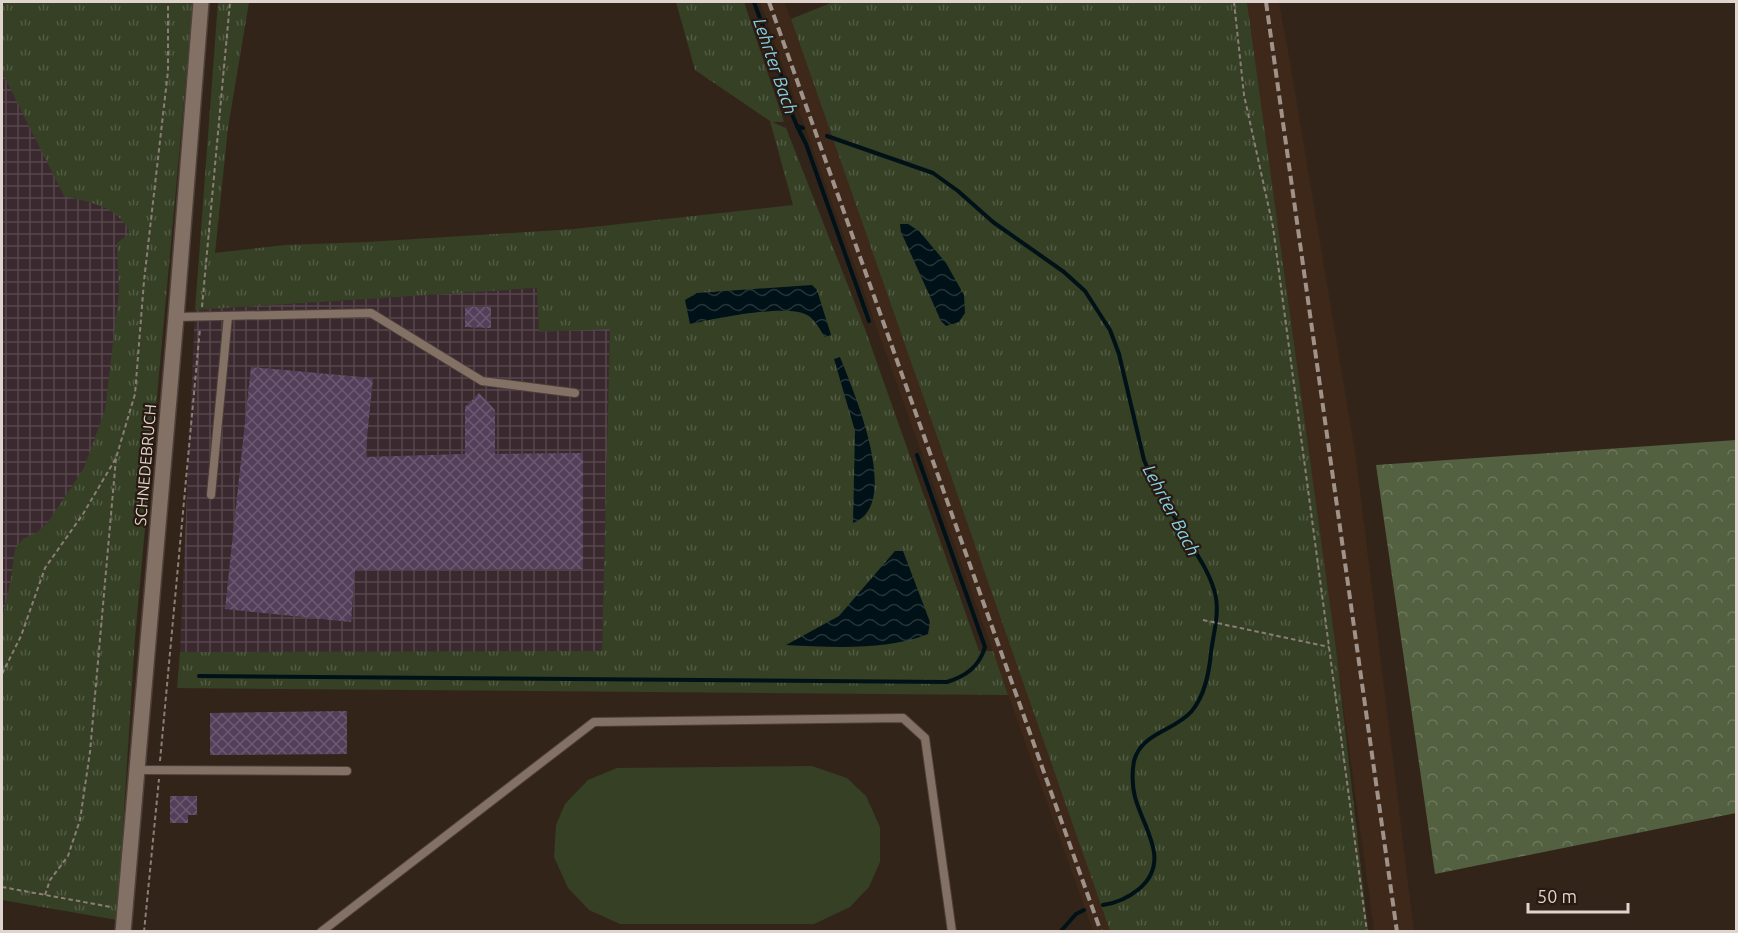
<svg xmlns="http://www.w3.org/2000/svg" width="1738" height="933" font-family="Ubuntu,sans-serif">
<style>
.built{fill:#3d281a}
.industrial{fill:url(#industrial-grid)}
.grass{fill:url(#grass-tufts)}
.forest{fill:url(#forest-crowns)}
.pitch{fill:#354025}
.water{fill:url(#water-waves)}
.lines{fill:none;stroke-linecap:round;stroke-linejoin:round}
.stream{stroke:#001218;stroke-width:4}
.building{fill:url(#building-cross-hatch)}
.service-casing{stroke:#4d4139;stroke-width:10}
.minor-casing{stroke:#4d4139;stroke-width:18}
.path{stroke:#8b7e76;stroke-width:2;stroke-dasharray:4.5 3;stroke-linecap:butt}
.service{stroke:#837166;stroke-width:8}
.minor{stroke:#837166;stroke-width:15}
.rail{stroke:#9e928a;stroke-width:4;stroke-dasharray:9 4.5;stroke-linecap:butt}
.labels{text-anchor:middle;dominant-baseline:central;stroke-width:4.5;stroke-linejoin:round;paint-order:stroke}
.street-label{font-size:16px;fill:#dfd5ce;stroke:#291a11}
.water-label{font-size:18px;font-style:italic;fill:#84d1e7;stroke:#291a11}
</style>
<defs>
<pattern id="industrial-grid" width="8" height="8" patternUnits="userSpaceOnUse" patternTransform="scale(1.5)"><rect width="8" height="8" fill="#3b2930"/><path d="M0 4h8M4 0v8" fill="none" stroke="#57474d"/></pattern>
<pattern id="grass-tufts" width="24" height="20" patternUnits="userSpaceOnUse" patternTransform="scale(1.5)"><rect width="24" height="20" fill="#354025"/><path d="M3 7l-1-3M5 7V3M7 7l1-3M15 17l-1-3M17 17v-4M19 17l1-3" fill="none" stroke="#525b43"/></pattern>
<pattern id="forest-crowns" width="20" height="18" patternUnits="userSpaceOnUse" patternTransform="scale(1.5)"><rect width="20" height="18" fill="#546141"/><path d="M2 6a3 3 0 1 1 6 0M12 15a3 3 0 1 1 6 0" fill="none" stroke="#6c775b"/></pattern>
<pattern id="water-waves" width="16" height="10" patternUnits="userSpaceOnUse" patternTransform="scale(1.5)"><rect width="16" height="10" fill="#001218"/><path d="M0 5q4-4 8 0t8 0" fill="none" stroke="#253438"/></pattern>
<pattern id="building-cross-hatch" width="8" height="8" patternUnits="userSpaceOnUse" patternTransform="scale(1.5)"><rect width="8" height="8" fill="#543f5a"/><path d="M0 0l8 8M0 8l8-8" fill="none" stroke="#6c5a70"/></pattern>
</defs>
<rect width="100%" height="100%" fill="#33241a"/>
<!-- built -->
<g class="built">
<path d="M760 2H784L791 19 1110 931H1093Z"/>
<path d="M1247 2H1279L1289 56 1356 458 1414 931H1374Z"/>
</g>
<!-- industrial -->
<g class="industrial">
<path d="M2 2H181L91 912 2 897Z"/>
<path d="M538 288 610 329 602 652H180L195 310Z"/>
</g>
<!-- grass -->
<g class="grass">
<path d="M2 2H193L135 638 117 920 2 900V619L11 579 15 549 23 539 36 533 48 522 84 468 105 410 119 292 117 243 130 233C117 205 91 203 64 196L2 72Z"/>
<path d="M218 2H249L228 128 215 253 285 245 367 242 574 229 793 205 770 121 695 70 676 2H744L784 122H772L786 128 865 329 979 651H993L1008 695 177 688 180 652 602 651 610 329 539 332 537 288 195 310Z"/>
<path d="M833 2H1247L1336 649 1368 931H1110L791 19Z"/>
</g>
<!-- forest -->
<path class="forest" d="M1736 440V813L1435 874 1376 465Z"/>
<!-- pitch -->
<path class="pitch" d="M812 766 847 778 866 796 880 827V862L869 887 850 907 814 924H620L589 910 568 888 554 857 556 825 565 804 588 780 617 768Z"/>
<!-- water -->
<g class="water">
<path d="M900 224H908L919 231 946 263 964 295 965 313 959 322 946 326 941 321 901 232Z"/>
<path d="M812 285 817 290 831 335 825 337C820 330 815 319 807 315 787 303 714 319 690 324L685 300 697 293Z"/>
<path d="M840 357C853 390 903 505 853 523L855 431 834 359Z"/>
<path d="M895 551H903L930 622 928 634C887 651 830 647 786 645L839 616Z"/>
</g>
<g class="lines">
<!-- stream -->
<g class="stream">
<path d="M754 2 790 99 792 114 797 126 803 128"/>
<path d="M797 126 806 144 869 321"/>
<path d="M827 136 933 173 958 191 993 222 1064 272 1085 291 1110 330 1119 354 1144 460 1152 478C1164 498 1175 518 1186 537 1198 556 1212 576 1216 598 1219 616 1213 635 1211 653 1209 673 1205 696 1191 712 1174 731 1141 733 1134 761 1132 771 1132 786 1135 797 1143 828 1172 861 1139 889 1128 898 1117 903 1103 905"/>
<path d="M199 676 947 682C966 676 979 667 985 647L917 455"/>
<path d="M1060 932 1076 914 1084 910"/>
</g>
</g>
<!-- building -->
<g class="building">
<path d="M465 307H491V328L465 327Z"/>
<path d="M251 367 373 378 365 457 465 454V407L479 393 495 410V454L583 453V569L355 570 351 622 225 609Z"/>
<path d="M347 711V754L210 755V713Z"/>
<path d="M170 796H197V815H188V823H170Z"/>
</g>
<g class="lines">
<defs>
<g id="service">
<path d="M176 317 371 313 482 381 575 393"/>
<path d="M211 495 228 316"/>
<path d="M137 770 347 771"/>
<path d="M321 932 594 722 903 718 925 738 952 932"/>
</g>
<path id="minor" d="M123 932 176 317 201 2"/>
</defs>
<!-- service casing -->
<use href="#service" class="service-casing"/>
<!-- minor casing -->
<use href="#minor" class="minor-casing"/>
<!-- path -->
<g class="path">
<path d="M1234 2 1244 95 1273 227 1367 932"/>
<path d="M202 307 230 2"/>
<path d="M1203 620 1329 647"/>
<path d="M2 674 21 636 45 568 83 514 116 458 135 394 144 281 168 71V2"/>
<path d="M160 761 200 328"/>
<path d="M2 887 111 907"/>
<path d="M45 895 50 880 68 856 80 820 90 752 116 458"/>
<path d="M144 932 159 779"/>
</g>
<!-- service -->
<use href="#service" class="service"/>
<!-- minor -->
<use href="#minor" class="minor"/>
<!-- rail -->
<g class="rail">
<path d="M769 2 1101 932"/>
<path d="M1266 2 1397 932"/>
</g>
</g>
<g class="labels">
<!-- street labels -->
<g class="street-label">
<text transform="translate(145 465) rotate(-85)">SCHNEDEBRUCH</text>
</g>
<!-- water labels -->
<g class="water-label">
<text transform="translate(776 66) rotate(71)">Lehrter Bach</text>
<text transform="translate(1172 510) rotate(62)">Lehrter Bach</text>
</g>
</g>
<!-- border -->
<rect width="1738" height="933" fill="none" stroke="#dfd5ce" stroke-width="6"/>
<!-- scale -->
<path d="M1528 903v9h100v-9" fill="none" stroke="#dfd5ce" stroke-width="3"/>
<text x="1537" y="903" font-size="18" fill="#dfd5ce" stroke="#291a11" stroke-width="4.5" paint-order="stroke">50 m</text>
</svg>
